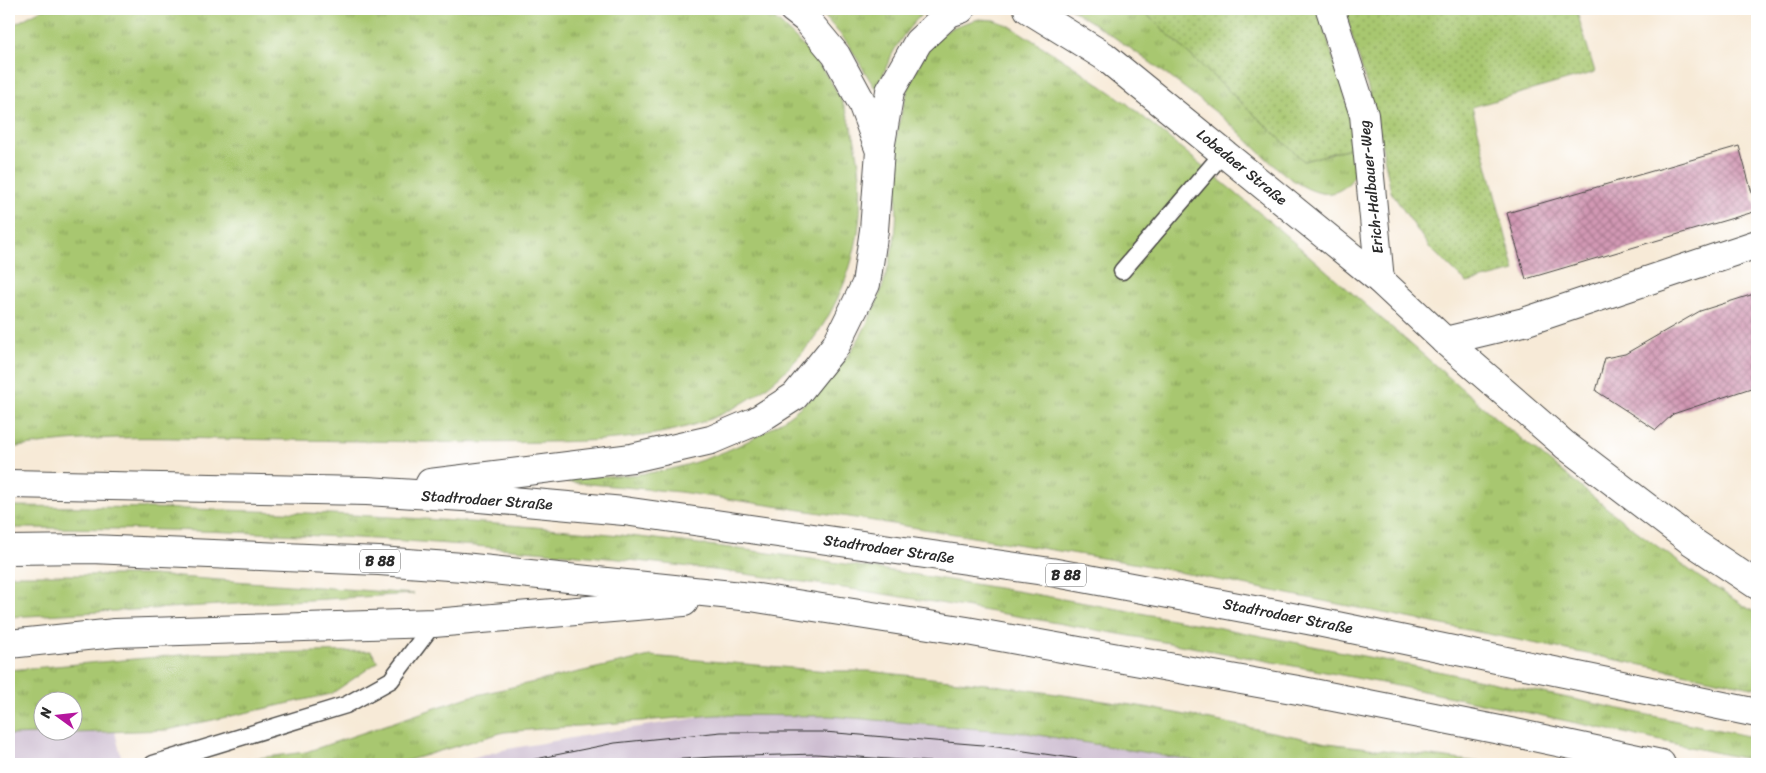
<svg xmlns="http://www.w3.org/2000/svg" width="1766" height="773" font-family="Sriracha,sans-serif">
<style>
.industrial{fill:#cebed1}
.grass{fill:url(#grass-tufts);stroke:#6a794d;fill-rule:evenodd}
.garden{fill:url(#garden-dots);stroke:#6a794d}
.building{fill:url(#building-cross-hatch)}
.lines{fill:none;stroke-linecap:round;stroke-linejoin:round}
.service-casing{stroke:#4a4845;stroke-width:19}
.minor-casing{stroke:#4a4845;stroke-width:30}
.secondary-casing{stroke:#4a4845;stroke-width:30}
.primary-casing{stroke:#4a4845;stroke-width:30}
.service{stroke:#fff;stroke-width:16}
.minor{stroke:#fff;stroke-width:28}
.secondary{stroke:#fff;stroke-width:28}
.primary{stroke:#fff;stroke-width:28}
.tram{stroke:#2b2b2b;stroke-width:1}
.labels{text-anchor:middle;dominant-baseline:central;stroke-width:5;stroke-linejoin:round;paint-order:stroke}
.shield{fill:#fff;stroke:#6b6b6b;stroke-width:1}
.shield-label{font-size:14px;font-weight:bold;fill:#2b2b2b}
.street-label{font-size:15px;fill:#2b2b2b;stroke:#fff}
</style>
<defs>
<pattern id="grass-tufts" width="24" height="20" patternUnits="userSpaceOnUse" patternTransform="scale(1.25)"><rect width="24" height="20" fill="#a8c76f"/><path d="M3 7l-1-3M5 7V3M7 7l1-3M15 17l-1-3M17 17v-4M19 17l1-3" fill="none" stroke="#89a25b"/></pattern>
<pattern id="garden-dots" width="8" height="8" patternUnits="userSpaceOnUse" patternTransform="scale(1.25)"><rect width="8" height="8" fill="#a8c76f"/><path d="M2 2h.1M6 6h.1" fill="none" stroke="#89a25b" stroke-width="1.8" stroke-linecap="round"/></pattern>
<pattern id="building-cross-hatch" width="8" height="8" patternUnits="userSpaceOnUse" patternTransform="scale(1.25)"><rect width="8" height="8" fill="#d298b4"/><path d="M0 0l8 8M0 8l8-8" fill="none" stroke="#ab7c93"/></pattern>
</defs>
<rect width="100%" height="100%" fill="#fff"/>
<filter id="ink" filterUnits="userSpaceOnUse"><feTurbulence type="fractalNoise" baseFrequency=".02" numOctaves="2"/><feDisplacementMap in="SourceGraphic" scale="10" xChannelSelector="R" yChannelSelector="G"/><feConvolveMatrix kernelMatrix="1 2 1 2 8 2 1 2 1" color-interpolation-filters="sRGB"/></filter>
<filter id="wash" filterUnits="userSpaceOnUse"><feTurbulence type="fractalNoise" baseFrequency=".0096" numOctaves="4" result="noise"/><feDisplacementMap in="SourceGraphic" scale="20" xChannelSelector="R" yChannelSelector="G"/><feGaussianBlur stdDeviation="1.12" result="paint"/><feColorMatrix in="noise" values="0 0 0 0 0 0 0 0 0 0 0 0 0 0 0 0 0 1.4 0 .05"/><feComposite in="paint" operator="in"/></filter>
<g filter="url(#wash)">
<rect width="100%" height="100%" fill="#f7ead7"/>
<!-- industrial -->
<g class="industrial">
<path d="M716 715 829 716 1027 733 1215 764H853L830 762 776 764H454L502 750 606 732Z"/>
<path d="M115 732 123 764H9V735Z"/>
</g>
<!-- grass -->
<g class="grass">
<path d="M43 9H763C795 35 827 68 844 106 860 144 864 192 858 232 844 321 781 398 693 425 647 439 597 441 549 442 509 443 468 443 428 442 359 441 290 440 221 439 174 438 128 436 81 440 57 441 33 445 9 448V27Z"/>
<path d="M818 9H927C900 35 891 53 878 88L874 87 847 42Z"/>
<path d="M1071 9H1141L1304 161 1360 145C1359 151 1360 158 1359 164 1354 182 1340 196 1321 193 1286 186 1250 139 1222 117 1174 79 1124 42 1071 9Z"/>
<path d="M979 19 994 20 1010 26 1073 66 1125 102 1267 219 1498 420 1623 521 1699 577 1757 614V688L1139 564 862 519 680 492 567 482 565 480 566 477C602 476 640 477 675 468 788 439 868 367 892 251 898 226 897 201 896 176 896 166 895 155 896 146 899 109 916 49 950 29 959 24 969 22 979 19Z"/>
<path d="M9 506C231 508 453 515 674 541 794 555 914 574 1034 594 1276 636 1517 687 1757 738V761C1659 741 1560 719 1462 699 1325 671 1188 646 1051 622 926 600 800 580 674 565 453 540 231 528 9 528Z"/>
<path d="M9 575H151L414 594 9 617Z"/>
<path d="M371 651 378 662 331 694 167 730 9 735V670L192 654ZM42 700H72V730H42Z"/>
<path d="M650 656 828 671H868L995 685 1145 707 1328 743 1494 764H1215L1027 733 829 716 716 715 504 732 396 764H210L306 752 468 697Z"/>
</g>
<!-- garden -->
<g class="garden">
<path d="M1141 9H1318L1360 145 1304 161Z"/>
<path d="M1344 9H1576L1595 72 1472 107 1515 271 1467 283 1429 247 1391 192 1376 115Z"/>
</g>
<g id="blocks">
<!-- building -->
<g class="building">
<path d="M1739 146 1757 211 1526 279 1507 213Z"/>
<path d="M1757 293V386L1673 414 1656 430 1596 391 1605 358 1625 354 1700 311Z"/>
</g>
</g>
</g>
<g filter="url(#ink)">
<use href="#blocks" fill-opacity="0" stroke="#4a4845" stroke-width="1"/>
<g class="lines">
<defs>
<g id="service">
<path d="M1122 271 1224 152"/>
<path d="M153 764 346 705 391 680 434 623"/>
</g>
<g id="minor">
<path d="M1330 9 1364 115 1380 280"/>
<path d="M1445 341 1524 322 1757 244"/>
</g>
<path id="secondary" d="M1028 9 1104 56 1380 280 1445 341"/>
<g id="primary">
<path d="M880 149 890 91 918 42 949 13 961 9"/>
<path d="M1445 341 1565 445 1691 541 1757 585"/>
<path d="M430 483 632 458 711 440 756 421 795 396 836 345 866 284 874 230 880 151 862 103 836 55 806 19 793 9"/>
<path d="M9 484 367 491 479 498 624 511 1051 572 1313 621 1757 713"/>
<path d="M9 550 91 549 379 561 463 567 751 597 967 631 1298 690 1520 734 1661 764"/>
<path d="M9 644 115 633 434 623 684 602"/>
</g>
</defs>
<!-- service casing -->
<use href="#service" class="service-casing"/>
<!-- minor casing -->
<use href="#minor" class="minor-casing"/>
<!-- secondary casing -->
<use href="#secondary" class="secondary-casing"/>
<!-- primary casing -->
<use href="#primary" class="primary-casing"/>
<!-- service -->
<use href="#service" class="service"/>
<!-- minor -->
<use href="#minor" class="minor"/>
<!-- secondary -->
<use href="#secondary" class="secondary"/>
<!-- primary -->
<use href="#primary" class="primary"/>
<!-- tram -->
<g class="tram">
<path d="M511 764 615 743 721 732H824L983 745 1113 764"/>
<path d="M611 764 712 757 816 754 960 764"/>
</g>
</g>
</g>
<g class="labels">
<!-- shield labels -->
<g class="shield">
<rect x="360" y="549.5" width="40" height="23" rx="4"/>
<rect x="1046" y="563.5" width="40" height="23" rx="4"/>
</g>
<g class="shield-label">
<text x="380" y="561">B 88</text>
<text x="1066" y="575">B 88</text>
</g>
<!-- street labels -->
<g class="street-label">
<text transform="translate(1242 167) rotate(39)">Lobedaer Straße</text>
<text transform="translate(1371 187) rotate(-96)">Erich-Halbauer-Weg</text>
<text transform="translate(487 500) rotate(4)">Stadtrodaer Straße</text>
<text transform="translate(889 549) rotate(8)">Stadtrodaer Straße</text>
<text transform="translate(1288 616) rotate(11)">Stadtrodaer Straße</text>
</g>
</g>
<!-- margin -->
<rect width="1766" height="773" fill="none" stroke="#fff" stroke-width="30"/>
<!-- north arrow -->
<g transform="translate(58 716) rotate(285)"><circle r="24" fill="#ffffff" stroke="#aaaaaa"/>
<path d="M0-4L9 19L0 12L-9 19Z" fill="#b5179e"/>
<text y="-8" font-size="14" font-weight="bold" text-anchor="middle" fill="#2b2b2b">N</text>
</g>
</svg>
